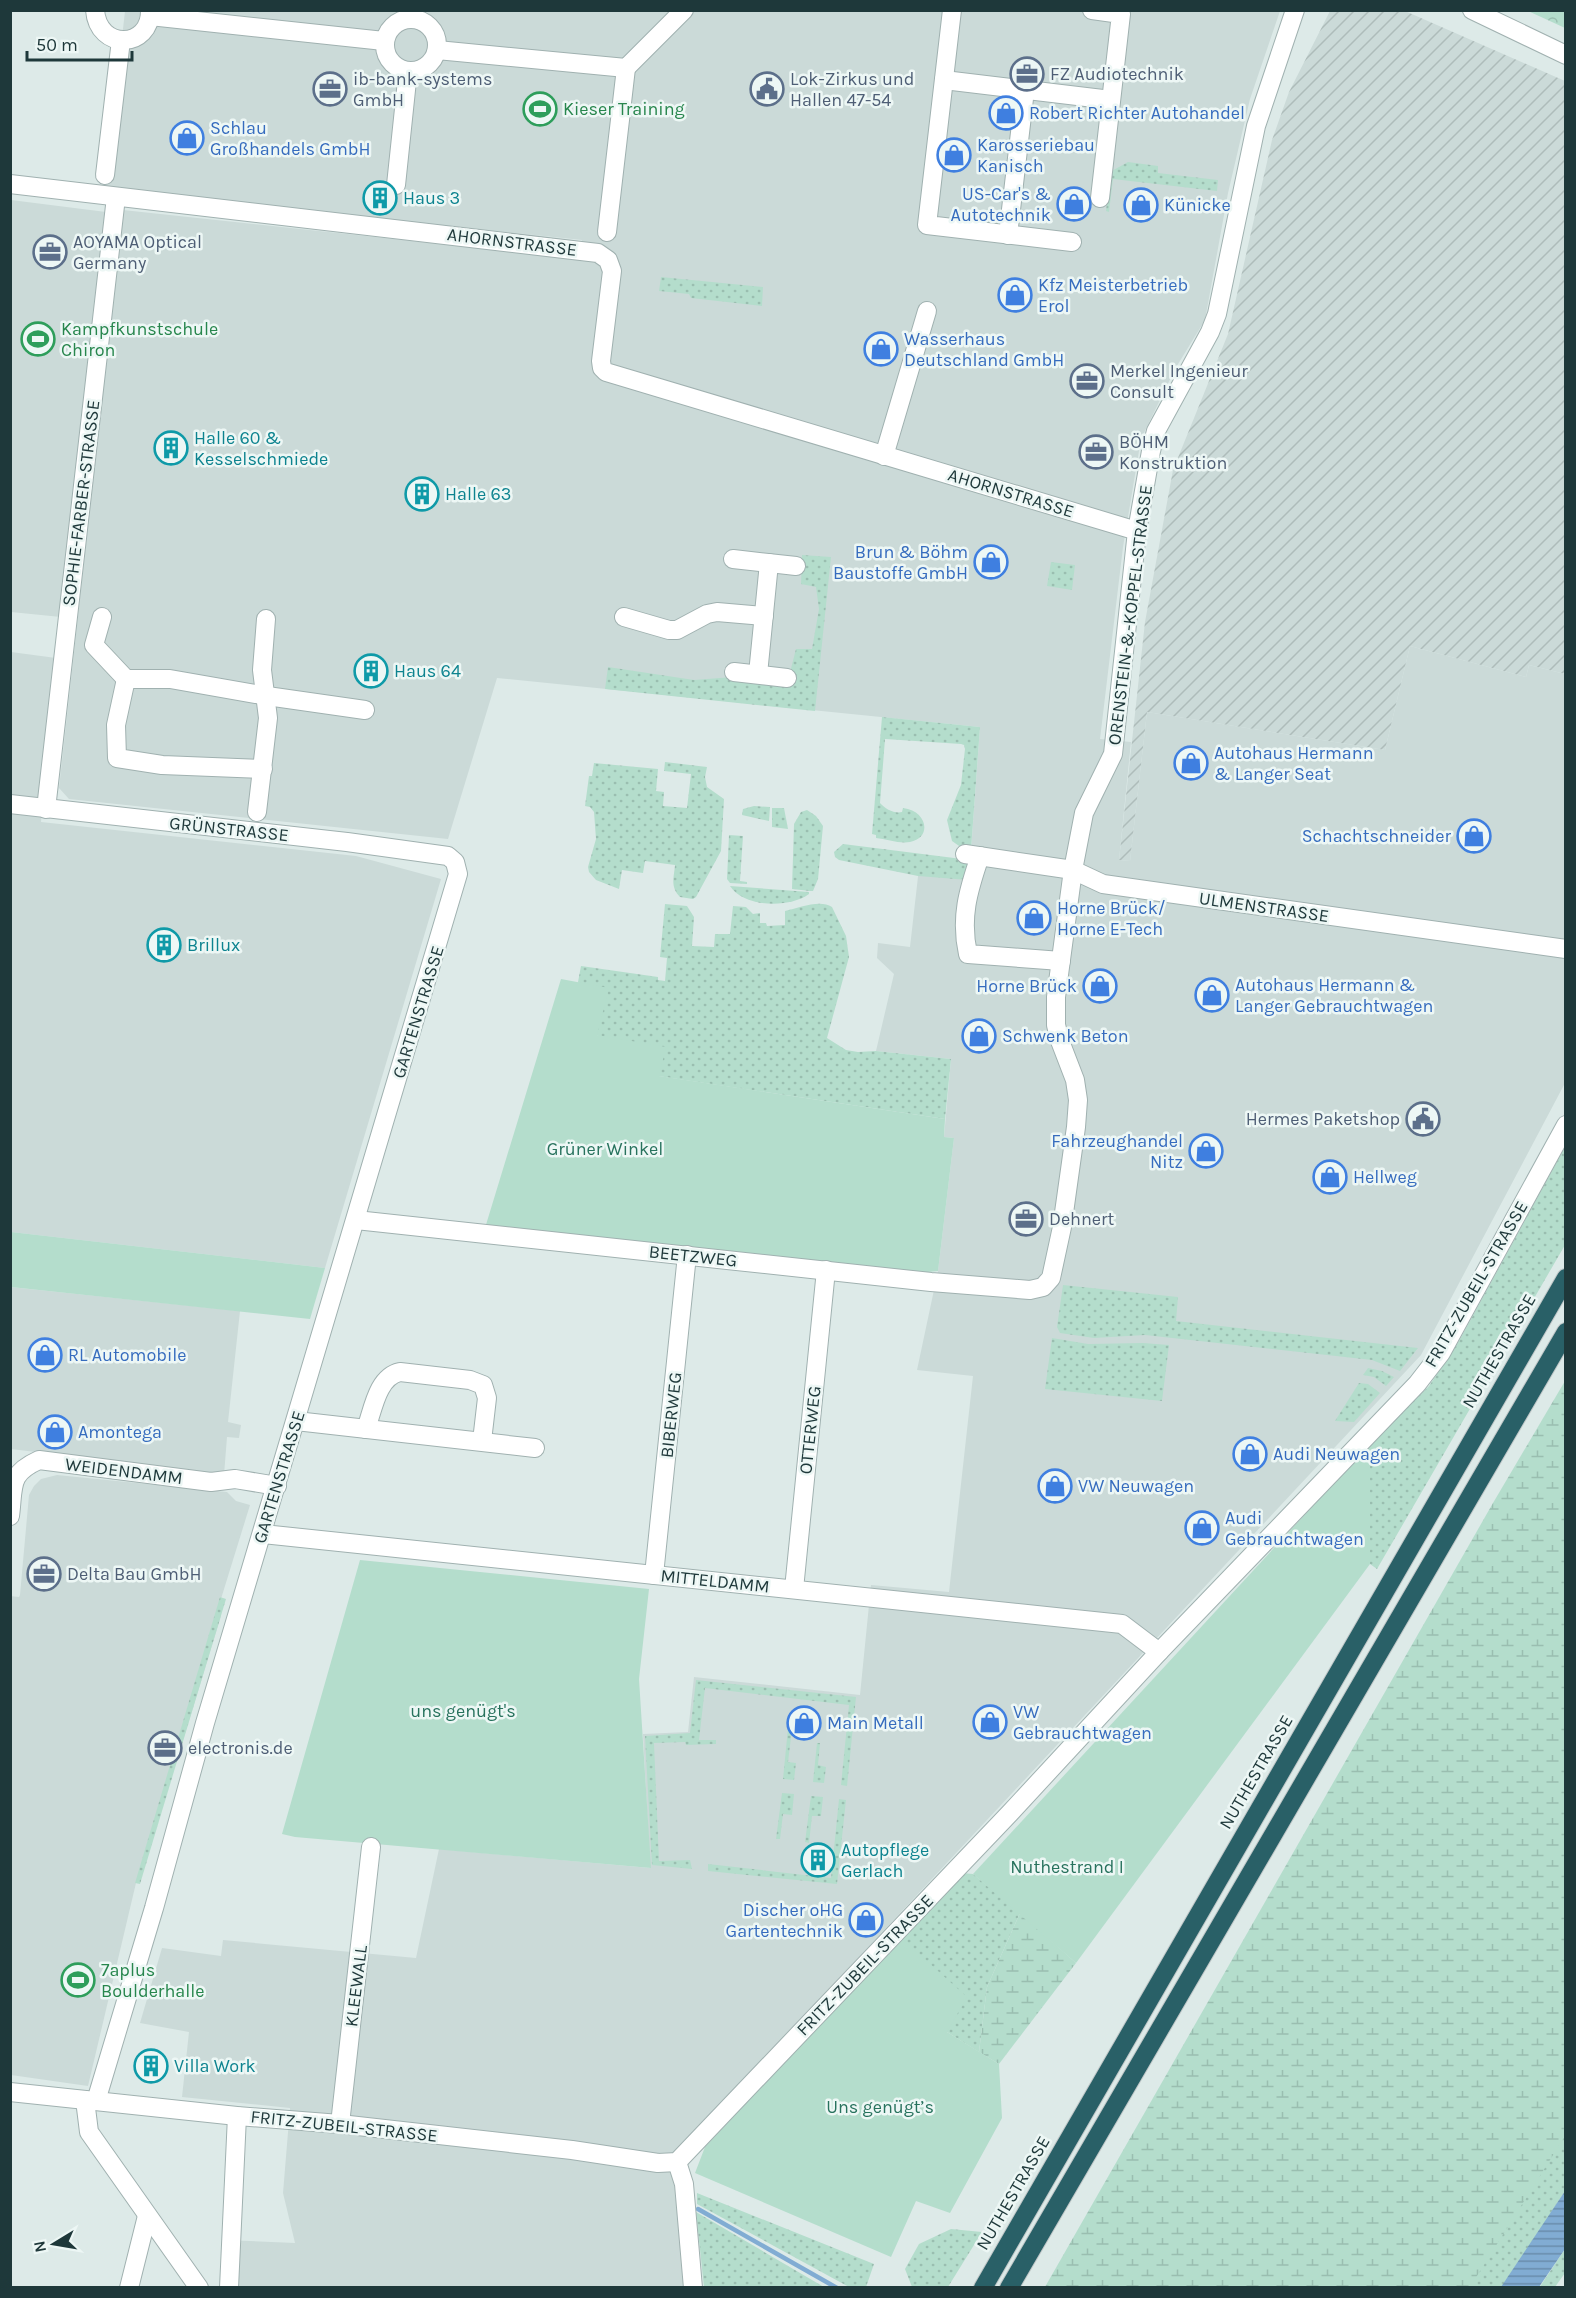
<svg xmlns="http://www.w3.org/2000/svg" width="1576" height="2298" font-family="Karla,sans-serif">
<style>
.built{fill:#cbdad8}
.industrial{fill:url(#industrial-furrows)}
.grass{fill:url(#grass-dots)}
.forest{fill:url(#forest-crowns)}
.wetland{fill:url(#wetland-marsh)}
.green{fill:#b4ddcc}
.water{fill:url(#water-rules)}
.lines{fill:none;stroke-linecap:round;stroke-linejoin:round}
.stream{stroke:#81acd3;stroke-width:4.5}
.minor-casing{stroke:#a0b1b0;stroke-width:20}
.highway-casing{stroke:#c0c7c8;stroke-width:20}
.minor{stroke:#fff;stroke-width:18}
.highway{stroke:#296067;stroke-width:18}
.labels{text-anchor:middle;dominant-baseline:central;stroke-width:5;stroke-linejoin:round;paint-order:stroke}
.service-label{font-size:18px;fill:#4e5e75;stroke:#edf7f5;text-anchor:start}
.leisure-label{font-size:18px;fill:#27864d;stroke:#edf7f5;text-anchor:start}
.shop-label{font-size:18px;fill:#366cbe;stroke:#edf7f5;text-anchor:start}
.culture-label{font-size:18px;fill:#0d838f;stroke:#edf7f5;text-anchor:start}
.street-label{font-size:18px;fill:#1e383a;stroke:#edf7f5}
.park-label{font-size:18px;fill:#27725d;stroke:#edf7f5}
</style>
<defs>
<pattern id="industrial-furrows" width="10" height="10" patternUnits="userSpaceOnUse" patternTransform="scale(1.5)"><rect width="10" height="10" fill="#cbdad8"/><path d="M-1 1l2-2M0 10L10 0M9 11l2-2" fill="none" stroke="#aebcba"/></pattern>
<pattern id="grass-dots" width="8" height="8" patternUnits="userSpaceOnUse" patternTransform="scale(1.5)"><rect width="8" height="8" fill="#b4ddcc"/><path d="M2 2h.1M6 6h.1" fill="none" stroke="#9abeb0" stroke-width="1.8" stroke-linecap="round"/></pattern>
<pattern id="forest-crowns" width="20" height="18" patternUnits="userSpaceOnUse" patternTransform="scale(1.5)"><rect width="20" height="18" fill="#b4ddcc"/><path d="M2 6a3 3 0 1 1 6 0M12 15a3 3 0 1 1 6 0" fill="none" stroke="#9abeb0"/></pattern>
<pattern id="wetland-marsh" width="20" height="14" patternUnits="userSpaceOnUse" patternTransform="scale(1.5)"><rect width="20" height="14" fill="#b4ddcc"/><path d="M1 5h8M5 5V1M11 12h8M15 12V8" fill="none" stroke="#9abeb0"/></pattern>
<pattern id="water-rules" width="6" height="5" patternUnits="userSpaceOnUse" patternTransform="scale(1.5)"><rect width="6" height="5" fill="#81acd3"/><path d="M0 2.5h6" fill="none" stroke="#698dac"/></pattern>
</defs>
<rect width="100%" height="100%" fill="#ddeae8"/>
<!-- built -->
<g class="built">
<path d="M125 11H1280L1250 99 1228 193 1205 320 1175 369 1141 439 1123 547 1100 739 1131 742 1119 860 1130 861 1147 712 1385 750 1410 646 1526 677 1529 665 1565 674V1083L1421 1355 679 2150 674 2179 684 2287H221L224 2240 295 2243 283 2193 290 2108 182 2097 189 2032 140 2023 162 1948 221 1956 223 1940 416 1958 439 1849 650 1868 643 1734 688 1732 694 1677 860 1695 871 1585 949 1592 973 1376 917 1370 938 1271 954 1138 944 1137 951 1059 876 1051 894 974 877 958 878 943 910 947 920 859 970 865 980 727 497 678 448 839 69 799 59 788 123 210 579 259 582 240 105 190Z"/>
<path d="M11 200 106 212 61 617 11 612Z"/>
<path d="M11 652 56 658 41 822 356 856 441 879 325 1268 11 1232Z"/>
<path d="M10 1287 240 1311 228 1422 241 1425 239 1438 227 1437 224 1475 11 1449V1455Z"/>
<path d="M57 1475 227 1492 236 1501 250 1505 216 1615 221 1616 176 1763H172L136 1883 88 2086 11 2075 10 1596 19 1597 20 1595 29 1495 34 1486 41 1479Z"/>
</g>
<!-- industrial -->
<path class="industrial" d="M1330 11H1405L1565 81V674L1529 665 1526 677 1410 646 1385 750 1147 712 1130 861 1119 860 1145 622 1173 470 1228 334 1272 140 1289 92Z"/>
<!-- grass -->
<g class="grass">
<path d="M1128 162 1158 166V173L1218 180 1217 191 1113 179 1109 212 1106 211 1110 172Z"/>
<path d="M661 277 763 287 762 306 691 298 689 294 659 291Z"/>
<path d="M802 555 831 557 815 711 605 689 608 667 694 680 733 677 787 684 796 649H812L819 609 816 587 801 584Z"/>
<path d="M1051 562 1075 565 1072 590 1047 586Z"/>
<path d="M882 717 980 727 971 850 962 848 952 841 947 820 961 785 965 749 964 745 961 744 885 739 880 803C885 809 895 814 902 812L903 808C928 811 932 838 910 842 900 844 886 839 876 838V835L872 834Z"/>
<path d="M665 762 707 767 705 777 707 787 724 799 721 851 696 897 693 899 680 897C670 887 674 877 675 865L645 861 643 873 622 870 619 889 596 880 589 872 588 867 596 839 594 812 590 807 585 806 589 776H592L594 763 658 769 656 791 664 792 663 806 687 808 691 774 664 771Z"/>
<path d="M754 806 770 807 769 821 742 815 743 809Z"/>
<path d="M772 808H784L788 829 772 827Z"/>
<path d="M807 810 816 816 823 826 818 879 813 891H810L792 889 794 824 801 812Z"/>
<path d="M729 835 743 836 740 881 747 882V884L730 883 727 879Z"/>
<path d="M843 844 970 860 968 880 918 876 839 860 835 857 834 852Z"/>
<path d="M730 886 809 892V894C790 908 744 908 730 886Z"/>
<path d="M665 904 687 906 694 917 692 946 714 947 715 934H730L733 906 746 907 753 914 760 913V923H766L767 926 785 925V911C799 908 820 899 832 907L846 936 849 957 827 1038 846 1050 858 1052 876 1051 951 1059 945 1119 658 1076 597 1035 578 982 581 966 658 977V980L665 981 667 958 660 957Z"/>
<path d="M1565 1147V1245L1377 1569 1370 1564V1444L1429 1386 1459 1341Z"/>
<path d="M1063 1285 1178 1297 1176 1321 1418 1348 1400 1371 1372 1360 1145 1335 1094 1338 1060 1333 1057 1327Z"/>
<path d="M1052 1338 1088 1344 1143 1343 1169 1345 1162 1401 1045 1389Z"/>
<path d="M1368 1368 1382 1371 1394 1377 1386 1386 1374 1377 1363 1375Z"/>
<path d="M1359 1383 1368 1384 1380 1393 1354 1422 1335 1421Z"/>
<path d="M220 1597 226 1599 140 1884 135 1883Z"/>
<path d="M696 1680 856 1697 847 1786 841 1785 849 1705 705 1688 699 1740H716V1744L686 1745 685 1742 654 1743 659 1861 690 1860 692 1869 652 1865 645 1736 690 1733Z"/>
<path d="M788 1728 792 1729 788 1762 796 1763 794 1780 783 1779Z"/>
<path d="M817 1743H820L818 1765 826 1767 824 1783 813 1782Z"/>
<path d="M782 1793 794 1794 792 1815 783 1814 780 1839H776Z"/>
<path d="M811 1796 823 1797 821 1816H812L809 1843 805 1842Z"/>
<path d="M839 1799 846 1800 837 1884 708 1871V1864L831 1878Z"/>
<path d="M962 1873 973 1874 1020 1913 987 1987 979 2052 947 2032 901 1938Z"/>
<path d="M1565 2128V2191L1504 2287 1459 2288Z"/>
<path d="M697 2193 874 2264 866 2287H849L697 2204Z"/>
<path d="M696 2212 824 2287H704Z"/>
<path d="M951 2229 982 2232 948 2287H912L905 2269 919 2244Z"/>
<path d="M1565 2249V2273L1555 2287 1539 2288Z"/>
</g>
<!-- forest -->
<path class="forest" d="M1528 11H1565V28Z"/>
<!-- wetland -->
<g class="wetland">
<path d="M1565 1381V2136L1470 2287H1045L1493 1503Z"/>
<path d="M1020 1913 1076 1963 999 2064 979 2052 987 1987Z"/>
</g>
<!-- green -->
<g class="green">
<path d="M561 979 609 988 597 1035 666 1047 659 1076 945 1119 944 1137 954 1138 938 1271 918 1273 485 1228Z"/>
<path d="M11 1232 325 1268 310 1319 11 1287Z"/>
<path d="M1370 1444V1564L1076 1963 973 1874Z"/>
<path d="M360 1560 649 1589 639 1679 651 1868 295 1837 282 1834Z"/>
<path d="M901 1938 967 1997 947 2032 999 2064 1002 2118 950 2213 916 2201 891 2257 695 2173 705 2147Z"/>
</g>
<!-- water -->
<path class="water" d="M1565 2191V2249L1539 2287H1501Z"/>
<g class="lines">
<!-- stream -->
<path class="stream" d="M698 2209 837 2288"/>
<defs>
<g id="minor">
<path d="M95 10C98 51 151 49 150 10"/>
<path d="M952 10 927 225 1072 242"/>
<path d="M1092 10 1121 14 1100 198"/>
<path d="M1472 10 1566 55"/>
<path d="M150 16 384 41"/>
<circle cx="411" cy="45" r="26"/>
<path d="M437 50 626 68 684 10"/>
<path d="M944 80 1111 100"/>
<path d="M105 175 121 40"/>
<path d="M10 184 598 253 608 260 612 271 601 361 602 368 606 372 1137 531"/>
<path d="M396 185 408 71"/>
<path d="M607 232 626 68"/>
<path d="M1008 235 1025 90"/>
<path d="M884 456 927 311"/>
<path d="M733 559 796 566"/>
<path d="M102 617 94 645 126 679H170L267 696 365 710"/>
<path d="M624 617 669 630H677L707 614 717 612 764 616"/>
<path d="M734 672 787 678"/>
<path d="M758 674 769 563"/>
<path d="M126 679 116 725 117 758 162 765 263 769"/>
<path d="M10 804 347 842 448 856 455 862 458 874 205 1723 154 1908 96 2101"/>
<path d="M46 809 116 197"/>
<path d="M257 812 268 718 262 670 266 619"/>
<path d="M965 854 1073 870 1103 884 1566 949"/>
<path d="M980 856C968 891 960 918 968 954L1061 961"/>
<path d="M356 1220 931 1282 1030 1290 1043 1287 1051 1278 1062 1227 1076 1127 1078 1100 1075 1080 1060 1041 1056 1025V997L1073 870 1084 813 1113 754 1137 531 1151 451 1156 431 1210 332 1217 314 1256 126 1295 10"/>
<path d="M296 1421 535 1448"/>
<path d="M366 1429C373 1410 377 1377 400 1372L470 1380 483 1385 487 1398 482 1441"/>
<path d="M10 1516C14 1486 8 1474 39 1460L211 1482 235 1479 277 1486"/>
<path d="M263 1534 1122 1624 1159 1652"/>
<path d="M654 1575 687 1255"/>
<path d="M794 1589 826 1270"/>
<path d="M10 2092 237 2116 340 2124 572 2150 658 2163 677 2162 1010 1813 1159 1652 1417 1384 1441 1353 1566 1125"/>
<path d="M85 2100 89 2132 199 2288"/>
<path d="M340 2124 371 1847"/>
<path d="M677 2162 684 2184 693 2288"/>
<path d="M129 2288 147 2216"/>
<path d="M229 2288 237 2116"/>
</g>
<g id="highway">
<path d="M983 2288 1566 1278"/>
<path d="M1009 2288 1566 1332"/>
</g>
</defs>
<!-- minor casing -->
<use href="#minor" class="minor-casing"/>
<!-- highway casing -->
<use href="#highway" class="highway-casing"/>
<!-- minor -->
<use href="#minor" class="minor"/>
<!-- highway -->
<use href="#highway" class="highway"/>
</g>
<!-- icons -->
<defs>
<symbol id="office-ring" viewBox="-11 -11 22 22"><circle r="9.5" fill="#edf7f5" stroke="#5c6f8a" stroke-width="1.5"/><path d="M-6-3h4V-5.5h4V-3h4V5H-6ZM-1-4.5V-3h2v-1.5ZM-6 0V1H6V0Z" fill="#5c6f8a"/></symbol>
<symbol id="civic-ring" viewBox="-11 -11 22 22"><circle r="9.5" fill="#edf7f5" stroke="#5c6f8a" stroke-width="1.5"/><path d="M-.6-6.5H3V-4.5H.6V-3L4-1V1h2V6H-6V1h2V-1L-.6-3ZM-1.2 2.5V6h2.4V2.5Z" fill="#5c6f8a"/></symbol>
<symbol id="stadium-ring" viewBox="-11 -11 22 22"><circle r="9.5" fill="#edf7f5" stroke="#2e9e5b" stroke-width="1.5"/><path d="M0-5a6.5 5 0 1 0 0 10a6.5 5 0 1 0 0-10ZM-3.5-1.8h7v3.6h-7Z" fill="#2e9e5b"/></symbol>
<symbol id="shop-ring" viewBox="-11 -11 22 22"><circle r="9.5" fill="#edf7f5" stroke="#3f7fe0" stroke-width="1.5"/><path d="M-5-2.5h2.3a2.7 3.5 0 0 1 5.4 0H5L5.5 6h-11ZM-1.5-2.5h3a1.5 2.3 0 0 0-3 0Z" fill="#3f7fe0"/></symbol>
<symbol id="building-ring" viewBox="-11 -11 22 22"><circle r="9.5" fill="#edf7f5" stroke="#0f9aa8" stroke-width="1.5"/><path d="M-4-6H4V6H1V3H-1V6H-4ZM-2.5-4.3h1.7v1.8h-1.7ZM.8-4.3h1.7v1.8H.8ZM-2.5-1h1.7V.8h-1.7ZM.8-1h1.7V.8H.8Z" fill="#0f9aa8"/></symbol>
</defs>
<g fill-rule="evenodd">
<use href="#office-ring" x="1008" y="55" width="38" height="38"/>
<use href="#office-ring" x="311" y="70" width="38" height="38"/>
<use href="#civic-ring" x="748" y="70" width="38" height="38"/>
<use href="#stadium-ring" x="521" y="90" width="38" height="38"/>
<use href="#shop-ring" x="987" y="94" width="38" height="38"/>
<use href="#shop-ring" x="168" y="119" width="38" height="38"/>
<use href="#shop-ring" x="935" y="136" width="38" height="38"/>
<use href="#building-ring" x="361" y="179" width="38" height="38"/>
<use href="#shop-ring" x="1055" y="185" width="38" height="38"/>
<use href="#shop-ring" x="1122" y="186" width="38" height="38"/>
<use href="#office-ring" x="31" y="233" width="38" height="38"/>
<use href="#shop-ring" x="996" y="276" width="38" height="38"/>
<use href="#stadium-ring" x="19" y="320" width="38" height="38"/>
<use href="#shop-ring" x="862" y="330" width="38" height="38"/>
<use href="#office-ring" x="1068" y="362" width="38" height="38"/>
<use href="#building-ring" x="152" y="429" width="38" height="38"/>
<use href="#office-ring" x="1077" y="433" width="38" height="38"/>
<use href="#building-ring" x="403" y="475" width="38" height="38"/>
<use href="#shop-ring" x="972" y="543" width="38" height="38"/>
<use href="#building-ring" x="352" y="652" width="38" height="38"/>
<use href="#shop-ring" x="1172" y="744" width="38" height="38"/>
<use href="#shop-ring" x="1455" y="817" width="38" height="38"/>
<use href="#shop-ring" x="1015" y="899" width="38" height="38"/>
<use href="#building-ring" x="145" y="926" width="38" height="38"/>
<use href="#shop-ring" x="1081" y="967" width="38" height="38"/>
<use href="#shop-ring" x="1193" y="976" width="38" height="38"/>
<use href="#shop-ring" x="960" y="1017" width="38" height="38"/>
<use href="#civic-ring" x="1404" y="1100" width="38" height="38"/>
<use href="#shop-ring" x="1187" y="1132" width="38" height="38"/>
<use href="#shop-ring" x="1311" y="1158" width="38" height="38"/>
<use href="#office-ring" x="1007" y="1200" width="38" height="38"/>
<use href="#shop-ring" x="26" y="1336" width="38" height="38"/>
<use href="#shop-ring" x="36" y="1413" width="38" height="38"/>
<use href="#shop-ring" x="1231" y="1435" width="38" height="38"/>
<use href="#shop-ring" x="1036" y="1467" width="38" height="38"/>
<use href="#shop-ring" x="1183" y="1509" width="38" height="38"/>
<use href="#office-ring" x="25" y="1555" width="38" height="38"/>
<use href="#shop-ring" x="971" y="1703" width="38" height="38"/>
<use href="#shop-ring" x="785" y="1704" width="38" height="38"/>
<use href="#office-ring" x="146" y="1729" width="38" height="38"/>
<use href="#building-ring" x="799" y="1841" width="38" height="38"/>
<use href="#shop-ring" x="847" y="1901" width="38" height="38"/>
<use href="#stadium-ring" x="59" y="1961" width="38" height="38"/>
<use href="#building-ring" x="132" y="2047" width="38" height="38"/>
</g>
<g class="labels">
<!-- service labels -->
<g class="service-label">
<text x="1050" y="74">FZ Audiotechnik</text>
<text x="353" y="79">ib-bank-systems<tspan x="353" dy="21">GmbH</tspan></text>
<text x="790" y="79">Lok-Zirkus und<tspan x="790" dy="21">Hallen 47-54</tspan></text>
<text x="73" y="242">AOYAMA Optical<tspan x="73" dy="21">Germany</tspan></text>
<text x="1110" y="371">Merkel Ingenieur<tspan x="1110" dy="21">Consult</tspan></text>
<text x="1119" y="442">BÖHM<tspan x="1119" dy="21">Konstruktion</tspan></text>
<text x="1400" y="1119" text-anchor="end">Hermes Paketshop</text>
<text x="1049" y="1219">Dehnert</text>
<text x="67" y="1574">Delta Bau GmbH</text>
<text x="188" y="1748">electronis.de</text>
</g>
<!-- leisure labels -->
<g class="leisure-label">
<text x="563" y="109">Kieser Training</text>
<text x="61" y="329">Kampfkunstschule<tspan x="61" dy="21">Chiron</tspan></text>
<text x="101" y="1970">7aplus<tspan x="101" dy="21">Boulderhalle</tspan></text>
</g>
<!-- shop labels -->
<g class="shop-label">
<text x="1029" y="113">Robert Richter Autohandel</text>
<text x="210" y="128">Schlau<tspan x="210" dy="21">Großhandels GmbH</tspan></text>
<text x="977" y="145">Karosseriebau<tspan x="977" dy="21">Kanisch</tspan></text>
<text x="1051" y="194" text-anchor="end">US-Car's &amp;<tspan x="1051" dy="21">Autotechnik</tspan></text>
<text x="1164" y="205">Künicke</text>
<text x="1038" y="285">Kfz Meisterbetrieb<tspan x="1038" dy="21">Erol</tspan></text>
<text x="904" y="339">Wasserhaus<tspan x="904" dy="21">Deutschland GmbH</tspan></text>
<text x="968" y="552" text-anchor="end">Brun &amp; Böhm<tspan x="968" dy="21">Baustoffe GmbH</tspan></text>
<text x="1214" y="753">Autohaus Hermann<tspan x="1214" dy="21">&amp; Langer Seat</tspan></text>
<text x="1451" y="836" text-anchor="end">Schachtschneider</text>
<text x="1057" y="908">Horne Brück/<tspan x="1057" dy="21">Horne E-Tech</tspan></text>
<text x="1235" y="985">Autohaus Hermann &amp;<tspan x="1235" dy="21">Langer Gebrauchtwagen</tspan></text>
<text x="1077" y="986" text-anchor="end">Horne Brück</text>
<text x="1002" y="1036">Schwenk Beton</text>
<text x="1183" y="1141" text-anchor="end">Fahrzeughandel<tspan x="1183" dy="21">Nitz</tspan></text>
<text x="1353" y="1177">Hellweg</text>
<text x="68" y="1355">RL Automobile</text>
<text x="78" y="1432">Amontega</text>
<text x="1273" y="1454">Audi Neuwagen</text>
<text x="1078" y="1486">VW Neuwagen</text>
<text x="1225" y="1518">Audi<tspan x="1225" dy="21">Gebrauchtwagen</tspan></text>
<text x="1013" y="1712">VW<tspan x="1013" dy="21">Gebrauchtwagen</tspan></text>
<text x="827" y="1723">Main Metall</text>
<text x="843" y="1910" text-anchor="end">Discher oHG<tspan x="843" dy="21">Gartentechnik</tspan></text>
</g>
<!-- culture labels -->
<g class="culture-label">
<text x="403" y="198">Haus 3</text>
<text x="194" y="438">Halle 60 &amp;<tspan x="194" dy="21">Kesselschmiede</tspan></text>
<text x="445" y="494">Halle 63</text>
<text x="394" y="671">Haus 64</text>
<text x="187" y="945">Brillux</text>
<text x="841" y="1850">Autopflege<tspan x="841" dy="21">Gerlach</tspan></text>
<text x="174" y="2066">Villa Work</text>
</g>
<!-- street labels -->
<g class="street-label">
<text transform="translate(512 242) rotate(7)">AHORNSTRASSE</text>
<text transform="translate(1011 493) rotate(17)">AHORNSTRASSE</text>
<text transform="translate(81 503) rotate(-83)">SOPHIE-FARBER-STRASSE</text>
<text transform="translate(1130 615) rotate(-83)">ORENSTEIN-&amp;-KOPPEL-STRASSE</text>
<text transform="translate(229 829) rotate(6)">GRÜNSTRASSE</text>
<text transform="translate(1264 907) rotate(8)">ULMENSTRASSE</text>
<text transform="translate(418 1012) rotate(-73)">GARTENSTRASSE</text>
<text transform="translate(693 1256) rotate(6)">BEETZWEG</text>
<text transform="translate(1476 1284) rotate(-60)">FRITZ-ZUBEIL-STRASSE</text>
<text transform="translate(1499 1351) rotate(-60)">NUTHESTRASSE</text>
<text transform="translate(671 1415) rotate(-84)">BIBERWEG</text>
<text transform="translate(810 1430) rotate(-84)">OTTERWEG</text>
<text transform="translate(124 1471) rotate(7)">WEIDENDAMM</text>
<text transform="translate(279 1477) rotate(-73)">GARTENSTRASSE</text>
<text transform="translate(715 1581) rotate(6)">MITTELDAMM</text>
<text transform="translate(1256 1772) rotate(-60)">NUTHESTRASSE</text>
<text transform="translate(865 1965) rotate(-46)">FRITZ-ZUBEIL-STRASSE</text>
<text transform="translate(356 1986) rotate(-83)">KLEEWALL</text>
<text transform="translate(344 2126) rotate(6)">FRITZ-ZUBEIL-STRASSE</text>
<text transform="translate(1013 2193) rotate(-60)">NUTHESTRASSE</text>
</g>
<!-- park labels -->
<g class="park-label">
<text x="605" y="1149">Grüner Winkel</text>
<text x="463" y="1711">uns genügt's</text>
<text x="1067" y="1867">Nuthestrand I</text>
<text x="880" y="2107">Uns genügt’s</text>
</g>
</g>
<!-- border -->
<rect width="1576" height="2298" fill="none" stroke="#1e383a" stroke-width="24"/>
<!-- north arrow -->
<g transform="translate(54 2244) rotate(259)" stroke="#edf7f5" stroke-width="4.5" paint-order="stroke">
<path d="M0-4.5L10 22L0 15L-10 22Z" fill="#1e383a"/>
<text y="-9" font-size="16" font-weight="bold" text-anchor="middle" fill="#1e383a">N</text>
</g>
<!-- scale -->
<path d="M27 51v9h105v-9" fill="none" stroke="#1e383a" stroke-width="3"/>
<text x="36" y="51" font-size="18" fill="#1e383a" stroke="#edf7f5" stroke-width="4.5" paint-order="stroke">50 m</text>
</svg>
